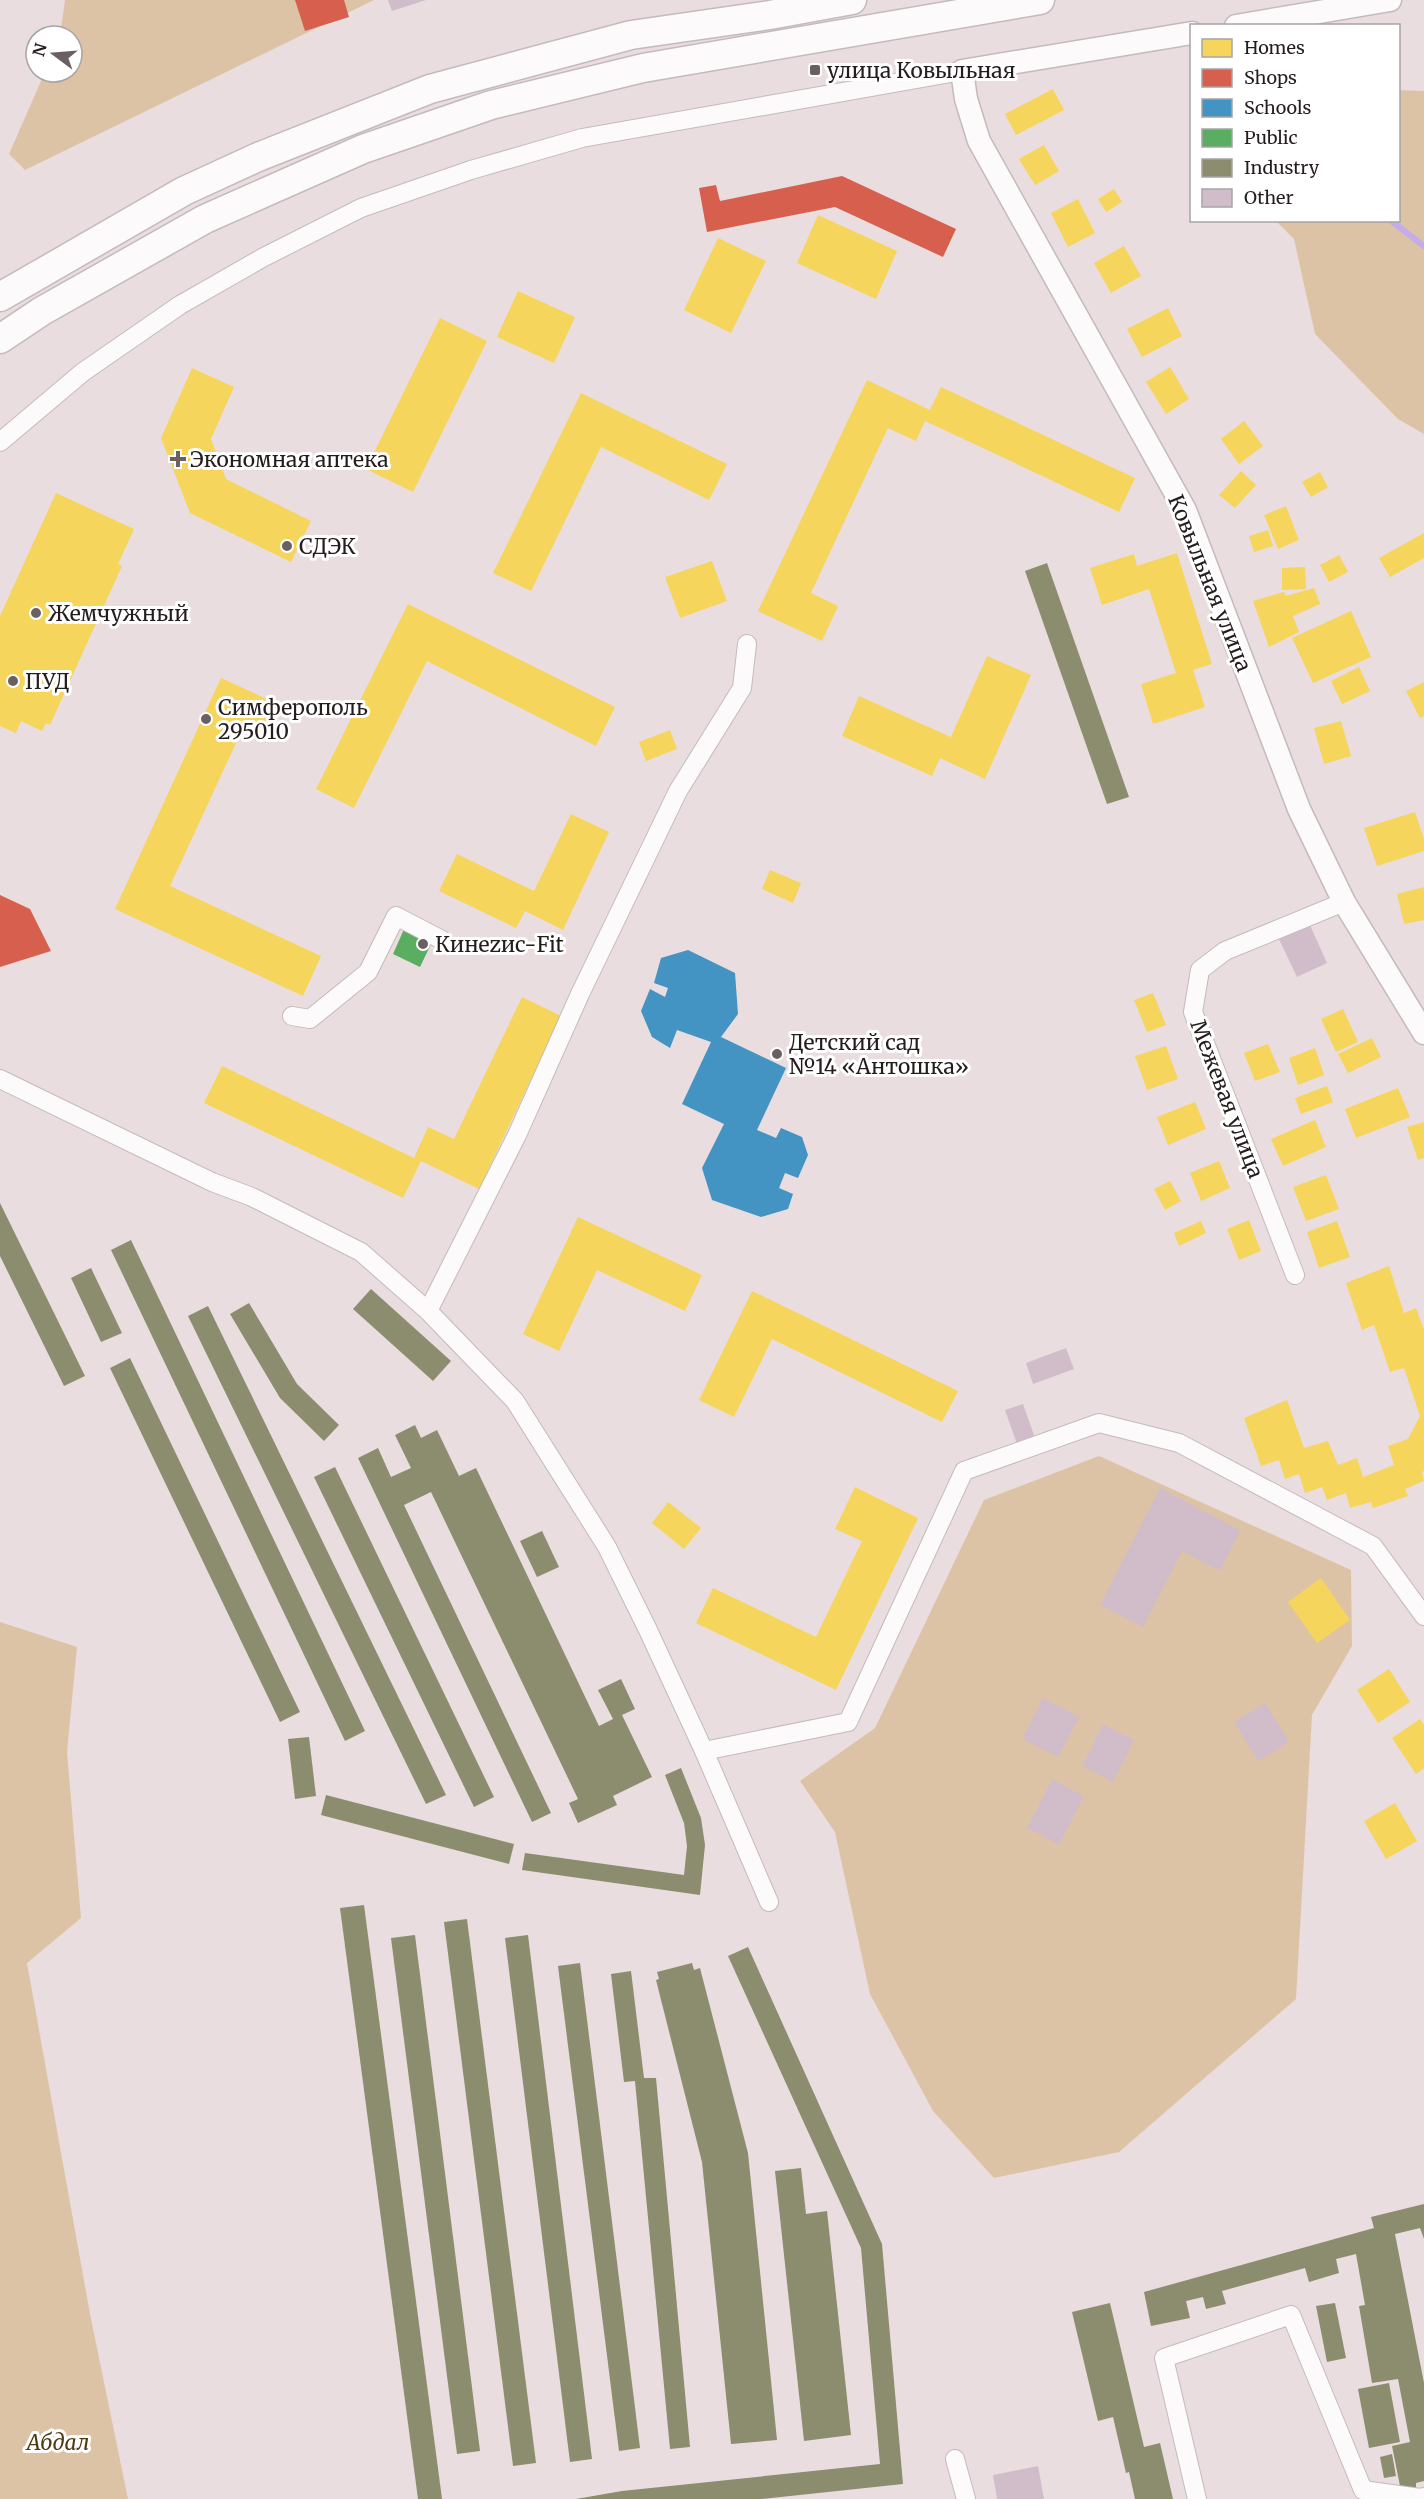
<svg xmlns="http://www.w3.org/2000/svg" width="1424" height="2499" font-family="Merriweather,serif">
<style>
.green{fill:#ddc3a6}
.homes{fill:#f6d55c}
.shops{fill:#d6604d}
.schools{fill:#4393c3}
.public{fill:#5aae61}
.industry{fill:#8c8c6e}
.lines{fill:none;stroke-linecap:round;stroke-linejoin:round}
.stream{stroke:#c4aceb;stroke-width:6}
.building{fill:#d1bdca}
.minor-casing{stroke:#c4babc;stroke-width:20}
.tertiary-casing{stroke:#c4babc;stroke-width:25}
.primary-casing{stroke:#c4babc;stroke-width:31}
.minor{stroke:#fcfafa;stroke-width:18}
.tertiary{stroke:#fcfafa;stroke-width:22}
.primary{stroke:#fcfafa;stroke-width:28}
.poi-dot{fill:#6a6061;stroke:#fff;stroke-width:2}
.labels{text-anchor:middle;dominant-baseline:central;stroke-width:6;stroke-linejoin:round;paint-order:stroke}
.poi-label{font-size:21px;fill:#251c1d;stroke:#fff;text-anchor:start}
.street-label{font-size:21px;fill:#251c1d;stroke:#fff}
.park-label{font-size:21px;font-style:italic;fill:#4f3810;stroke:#fff}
</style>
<rect width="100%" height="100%" fill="#eadddf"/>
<!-- green -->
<g class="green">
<path d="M65 0H374L25 170 9 154 45 72H72V36H60Z"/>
<path d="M1399 90 1424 91V434L1398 419 1315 334 1294 239 1276 221 1398 220Z"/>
<path d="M1099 1456 1351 1570 1352 1646 1312 1715 1296 1999 1119 2152 994 2178 933 2111 870 1994 835 1832 800 1781 875 1728 984 1500Z"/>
<path d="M0 1622 77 1647 67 1752 81 1918 27 1963 90 2314 128 2499H0Z"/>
</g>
<!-- homes -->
<g class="homes">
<path d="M1053 89 1064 110 1016 135 1005 114Z"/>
<path d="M1044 145 1059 171 1035 185 1019 159Z"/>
<path d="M1114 189 1122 202 1106 212 1098 199Z"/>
<path d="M1078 199 1095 233 1068 247 1051 213Z"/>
<path d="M818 215 897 251 876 299 797 263Z"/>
<path d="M718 238 766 261 731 333 684 310Z"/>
<path d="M1124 246 1141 276 1111 293 1094 263Z"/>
<path d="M518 291 575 317 554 363 497 337Z"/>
<path d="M1168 308 1182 336 1142 357 1127 329Z"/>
<path d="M440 318 487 341 413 492 366 469Z"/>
<path d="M1170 367 1189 399 1166 414 1146 382Z"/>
<path d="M192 368 234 387 211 439 226 479 311 521 291 562 190 513 161 438Z"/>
<path d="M867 380 930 410 941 387 1135 478 1119 512 925 421 916 441 888 428 811 593 838 606 822 641 758 611Z"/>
<path d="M581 393 727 464 709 500 601 447 531 591 493 573Z"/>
<path d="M1244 421 1263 446 1239 464 1221 439Z"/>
<path d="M1241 471 1256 485 1235 508 1219 495Z"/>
<path d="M1320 472 1328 487 1311 497 1302 482Z"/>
<path d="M56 493 134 529 118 564 122 566 50 725 46 723 42 731 21 721 16 733 0 726V616Z"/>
<path d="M1286 506 1299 540 1278 549 1264 515Z"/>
<path d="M1268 530 1273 546 1254 552 1249 536Z"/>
<path d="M1424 533V558L1390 577 1379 558Z"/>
<path d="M1177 553 1212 664 1193 670 1205 707 1153 724 1141 684 1176 673 1149 589 1102 605 1090 568 1134 554 1137 566Z"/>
<path d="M1339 555 1348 572 1329 582 1320 565Z"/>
<path d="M712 561 727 601 680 618 665 577Z"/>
<path d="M1305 567 1306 589 1282 590V568Z"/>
<path d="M1314 588 1320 604 1293 616 1299 632 1269 647 1253 601 1284 592 1286 596Z"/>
<path d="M408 604 615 707 596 746 427 661 354 808 316 789Z"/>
<path d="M1351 611 1371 657 1313 683 1292 638Z"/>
<path d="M987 656 1031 675 985 779 940 758 932 776 842 736 859 696 951 737Z"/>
<path d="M1359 667 1370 691 1342 704 1331 681Z"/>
<path d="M221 678 282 706 265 741 242 730 170 886 321 956 303 996 115 909Z"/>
<path d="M1424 682V716L1420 718 1406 691Z"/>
<path d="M1341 721 1351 756 1324 764 1314 728Z"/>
<path d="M670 730 677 749 646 761 639 742Z"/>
<path d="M1415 812 1424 839V851L1377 866 1364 828Z"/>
<path d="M571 814 609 832 563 930 525 911 516 928 439 891 457 854 534 891Z"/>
<path d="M770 870 801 883 793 903 762 889Z"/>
<path d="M1424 887V920L1404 924 1397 894Z"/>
<path d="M1153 993 1166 1025 1147 1032 1134 1000Z"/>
<path d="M522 997 561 1016 479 1189 421 1161 403 1198 204 1103 222 1066 414 1158 428 1127 454 1139Z"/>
<path d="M1343 1009 1358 1042 1336 1052 1321 1019Z"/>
<path d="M1372 1038 1381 1057 1348 1073 1338 1054Z"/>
<path d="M1268 1044 1280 1072 1255 1081 1244 1053Z"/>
<path d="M1166 1046 1178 1079 1147 1090 1135 1056Z"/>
<path d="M1315 1048 1324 1075 1298 1085 1289 1058Z"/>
<path d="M1327 1086 1333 1102 1301 1114 1295 1098Z"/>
<path d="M1398 1088 1410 1117 1356 1138 1345 1109Z"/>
<path d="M1195 1102 1206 1129 1168 1145 1157 1117Z"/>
<path d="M1315 1120 1326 1147 1283 1166 1271 1139Z"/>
<path d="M1424 1122V1158L1418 1160 1407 1127Z"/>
<path d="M1219 1161 1230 1188 1201 1201 1190 1173Z"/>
<path d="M1326 1175 1339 1209 1306 1221 1293 1187Z"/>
<path d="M1170 1181 1181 1201 1165 1210 1154 1189Z"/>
<path d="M578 1217 702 1275 685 1311 597 1270 559 1351 523 1334Z"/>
<path d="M1249 1220 1261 1251 1239 1260 1227 1229Z"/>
<path d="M1201 1221 1206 1233 1179 1246 1174 1233Z"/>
<path d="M1337 1221 1350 1257 1319 1268 1307 1232Z"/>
<path d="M1389 1266 1404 1313 1416 1308 1424 1330V1471L1422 1472 1424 1481 1405 1489 1408 1496 1373 1508 1371 1502 1350 1508 1346 1493 1327 1500 1322 1487 1305 1493 1299 1474 1285 1479 1279 1460 1261 1466 1244 1418 1287 1400 1304 1448 1328 1441 1338 1465 1357 1458 1363 1477 1394 1465 1388 1446 1408 1439 1420 1416 1404 1368 1390 1372 1374 1325 1362 1330 1346 1283Z"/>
<path d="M752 1291 958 1391 942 1422 772 1339 734 1417 699 1400Z"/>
<path d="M855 1487 918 1518 836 1690 696 1623 713 1588 816 1637 862 1541 835 1529Z"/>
<path d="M668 1502 701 1528 684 1549 652 1523Z"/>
<path d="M1321 1578 1350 1620 1317 1643 1288 1602Z"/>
<path d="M1389 1669 1410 1702 1378 1723 1357 1690Z"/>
<path d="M1420 1719 1424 1725V1768L1416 1774 1392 1738Z"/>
<path d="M1395 1803 1417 1841 1386 1859 1364 1821Z"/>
</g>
<!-- shops -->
<g class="shops">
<path d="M295 0H344L349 17 305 31Z"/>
<path d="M842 176 956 229 943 257 835 207 707 232 699 188 716 185 720 201Z"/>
<path d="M0 895 30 909 51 951 0 967Z"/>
</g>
<!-- schools -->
<path class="schools" d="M688 950 735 973 738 1014 721 1037 786 1068 757 1130 776 1138 781 1128 802 1137 808 1155 798 1178 785 1173 779 1188 793 1194 788 1209 761 1217 712 1200 702 1168 724 1124 682 1104 711 1042 677 1030 670 1048 652 1037 641 1011 650 989 665 997 668 988 654 983 661 958Z"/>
<!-- public -->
<path class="public" d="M405 927 433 940 420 967 393 954Z"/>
<!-- industry -->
<g class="industry">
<path d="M1047 563 1129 797 1107 804 1025 571Z"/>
<path d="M0 1203 85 1376 64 1386 0 1256Z"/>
<path d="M131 1240 365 1731 345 1741 111 1250Z"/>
<path d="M91 1268 122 1333 101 1342 71 1278Z"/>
<path d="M371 1289 451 1361 433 1381 353 1309Z"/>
<path d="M249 1303 297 1384 339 1425 324 1441 280 1398 230 1314Z"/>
<path d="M208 1306 446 1795 426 1804 188 1316Z"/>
<path d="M130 1358 300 1712 280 1722 110 1368Z"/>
<path d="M415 1425 421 1438 437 1430 459 1476 476 1468 599 1726 613 1719 598 1690 621 1679 635 1709 622 1715 652 1777 613 1796 617 1805 578 1823 569 1803 578 1799 431 1492 404 1505 551 1813 532 1822 358 1458 378 1448 391 1477 411 1468 395 1435Z"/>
<path d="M335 1467 494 1797 474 1807 314 1477Z"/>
<path d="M542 1531 559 1567 537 1577 520 1541Z"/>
<path d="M309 1737 316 1796 295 1799 288 1739Z"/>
<path d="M681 1768 701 1818 705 1845 700 1895 522 1870 525 1853 684 1875 687 1846 684 1823 665 1775Z"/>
<path d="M326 1795 514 1844 509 1864 321 1815Z"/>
<path d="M364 1905 442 2499H418L340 1908Z"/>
<path d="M467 1919 536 2463 513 2466 444 1922Z"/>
<path d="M415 1935 480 2451 457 2454 391 1938Z"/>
<path d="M528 1935 592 2459 570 2462 505 1938Z"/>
<path d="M748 1947 882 2244 903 2484 761 2499H576L622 2491 880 2464 861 2248 728 1956Z"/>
<path d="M580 1963 640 2448 619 2451 558 1966Z"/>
<path d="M692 1963 694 1970 700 1968 748 2153 777 2440 731 2444 702 2162 656 1980 659 1979 657 1972Z"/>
<path d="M631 1971 644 2078H656L690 2447 670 2449 635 2081 624 2082 611 1974Z"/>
<path d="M801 2168 806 2214 827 2211 851 2435 804 2441 775 2171Z"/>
<path d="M1424 2204V2239L1420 2228 1395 2234 1424 2383V2481L1416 2483V2488L1401 2491 1392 2446 1410 2442 1398 2379 1372 2383 1359 2306 1365 2305 1356 2254 1336 2259 1339 2273 1309 2282 1305 2268 1222 2291 1226 2304 1206 2309 1203 2297 1186 2301 1190 2318 1151 2326 1144 2292 1374 2228 1371 2217Z"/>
<path d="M1110 2303 1144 2447 1160 2443 1173 2499H1135L1129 2472 1126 2473 1113 2417 1098 2421 1072 2312Z"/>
<path d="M1335 2303 1346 2358 1327 2362 1316 2306Z"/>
<path d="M1389 2383 1400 2442 1369 2448 1358 2389Z"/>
<path d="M1392 2454 1396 2476 1384 2478 1380 2457Z"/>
</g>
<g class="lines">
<!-- stream -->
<path class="stream" d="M1390 220 1424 246"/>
</g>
<!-- building -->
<g class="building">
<path d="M388 0H426L392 11Z"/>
<path d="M1309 923 1327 963 1297 977 1278 937Z"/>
<path d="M1066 1348 1074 1369 1033 1384 1026 1363Z"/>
<path d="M1023 1404 1035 1438 1017 1444 1005 1410Z"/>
<path d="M1160 1488 1240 1530 1220 1571 1182 1551 1143 1627 1100 1605Z"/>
<path d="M1043 1698 1079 1717 1058 1757 1022 1739Z"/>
<path d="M1265 1703 1289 1742 1258 1761 1234 1722Z"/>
<path d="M1103 1724 1134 1740 1113 1782 1082 1766Z"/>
<path d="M1052 1779 1084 1796 1059 1845 1027 1828Z"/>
<path d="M1038 2466 1044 2499H997L993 2475Z"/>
</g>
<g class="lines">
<defs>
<g id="minor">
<path d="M0 442 83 372 180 305 264 257 361 208 471 170 582 138 962 71"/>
<path d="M292 1016 310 1019 368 972 396 916 442 940"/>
<path d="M0 1079 212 1182 252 1197 361 1252 428 1311 515 1401 607 1547 648 1630 704 1751 769 1902"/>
<path d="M1295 1275 1193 1012 1200 970 1225 951 1344 902"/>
<path d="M428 1311 517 1135 580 994 678 791 742 688 747 644"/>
<path d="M704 1751 848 1722 964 1471 1099 1423 1179 1443 1373 1546 1424 1616"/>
<path d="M955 2459 966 2499"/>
<path d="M1197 2499 1164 2358 1291 2315 1363 2490 1420 2498 1424 2497"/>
</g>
<g id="tertiary">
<path d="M1236 26 1390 0"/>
<path d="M1192 33 962 71 966 99 979 141 1185 510 1299 809 1344 902 1424 1033"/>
</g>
<g id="primary">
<path d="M0 297 184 191 258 157 430 89 631 35 770 15 852 0"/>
<path d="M0 339 42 311 205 219 363 149 491 105 643 68 1040 0"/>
</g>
</defs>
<!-- minor casing -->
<use href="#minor" class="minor-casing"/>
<!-- tertiary casing -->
<use href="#tertiary" class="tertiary-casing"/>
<!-- primary casing -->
<use href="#primary" class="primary-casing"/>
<!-- minor -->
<use href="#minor" class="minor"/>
<!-- tertiary -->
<use href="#tertiary" class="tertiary"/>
<!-- primary -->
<use href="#primary" class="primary"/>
</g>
<!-- markers -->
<g class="poi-dot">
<rect x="809" y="64" width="12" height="12" rx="3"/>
<path d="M175 450h6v6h6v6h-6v6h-6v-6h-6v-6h6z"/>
<circle cx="287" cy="546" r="6"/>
<circle cx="36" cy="613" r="6"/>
<circle cx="13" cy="681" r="6"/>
<circle cx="206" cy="719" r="6"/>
<circle cx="423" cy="944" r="6"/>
<circle cx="777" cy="1054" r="6"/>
</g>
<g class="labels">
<!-- poi labels -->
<g class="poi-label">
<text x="827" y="70">улица Ковыльная</text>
<text x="190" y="459">Экономная аптека</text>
<text x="299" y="546">СДЭК</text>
<text x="48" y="613">Жемчужный</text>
<text x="25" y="681">ПУД</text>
<text x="218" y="707">Симферополь<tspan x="218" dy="24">295010</tspan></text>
<text x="435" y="944">Кинеzис-Fit</text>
<text x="789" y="1042">Детский сад<tspan x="789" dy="24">№14 «Антошка»</tspan></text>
</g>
<!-- street labels -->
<g class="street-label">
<text transform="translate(1210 583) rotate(68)">Ковыльная улица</text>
<text transform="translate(1227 1099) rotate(69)">Межевая улица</text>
</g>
<!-- park labels -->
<g class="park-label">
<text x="58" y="2442">Абдал</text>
</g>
</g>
<!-- legend -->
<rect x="1190" y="24" width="210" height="198" fill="#ffffff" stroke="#a8a4a5" stroke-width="1.5"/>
<rect x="1202" y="39" width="30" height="18" fill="#f6d55c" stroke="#a8a4a5" stroke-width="1.5"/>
<text x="1244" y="54" font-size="18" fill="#251c1d">Homes</text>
<rect x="1202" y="69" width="30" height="18" fill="#d6604d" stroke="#a8a4a5" stroke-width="1.5"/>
<text x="1244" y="84" font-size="18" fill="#251c1d">Shops</text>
<rect x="1202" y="99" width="30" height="18" fill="#4393c3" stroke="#a8a4a5" stroke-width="1.5"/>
<text x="1244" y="114" font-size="18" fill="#251c1d">Schools</text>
<rect x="1202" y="129" width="30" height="18" fill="#5aae61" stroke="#a8a4a5" stroke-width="1.5"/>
<text x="1244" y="144" font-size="18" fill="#251c1d">Public</text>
<rect x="1202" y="159" width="30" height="18" fill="#8c8c6e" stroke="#a8a4a5" stroke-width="1.5"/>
<text x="1244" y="174" font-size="18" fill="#251c1d">Industry</text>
<rect x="1202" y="189" width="30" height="18" fill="#d1bdca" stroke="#a8a4a5" stroke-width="1.5"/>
<text x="1244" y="204" font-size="18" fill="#251c1d">Other</text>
<!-- north arrow -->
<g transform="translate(54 54) rotate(286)"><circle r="28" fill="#ffffff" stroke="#a8a4a5" stroke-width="1.5"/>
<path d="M0-4.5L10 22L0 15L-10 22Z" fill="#6a6061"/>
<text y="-9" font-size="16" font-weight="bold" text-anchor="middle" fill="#251c1d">N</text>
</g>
</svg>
